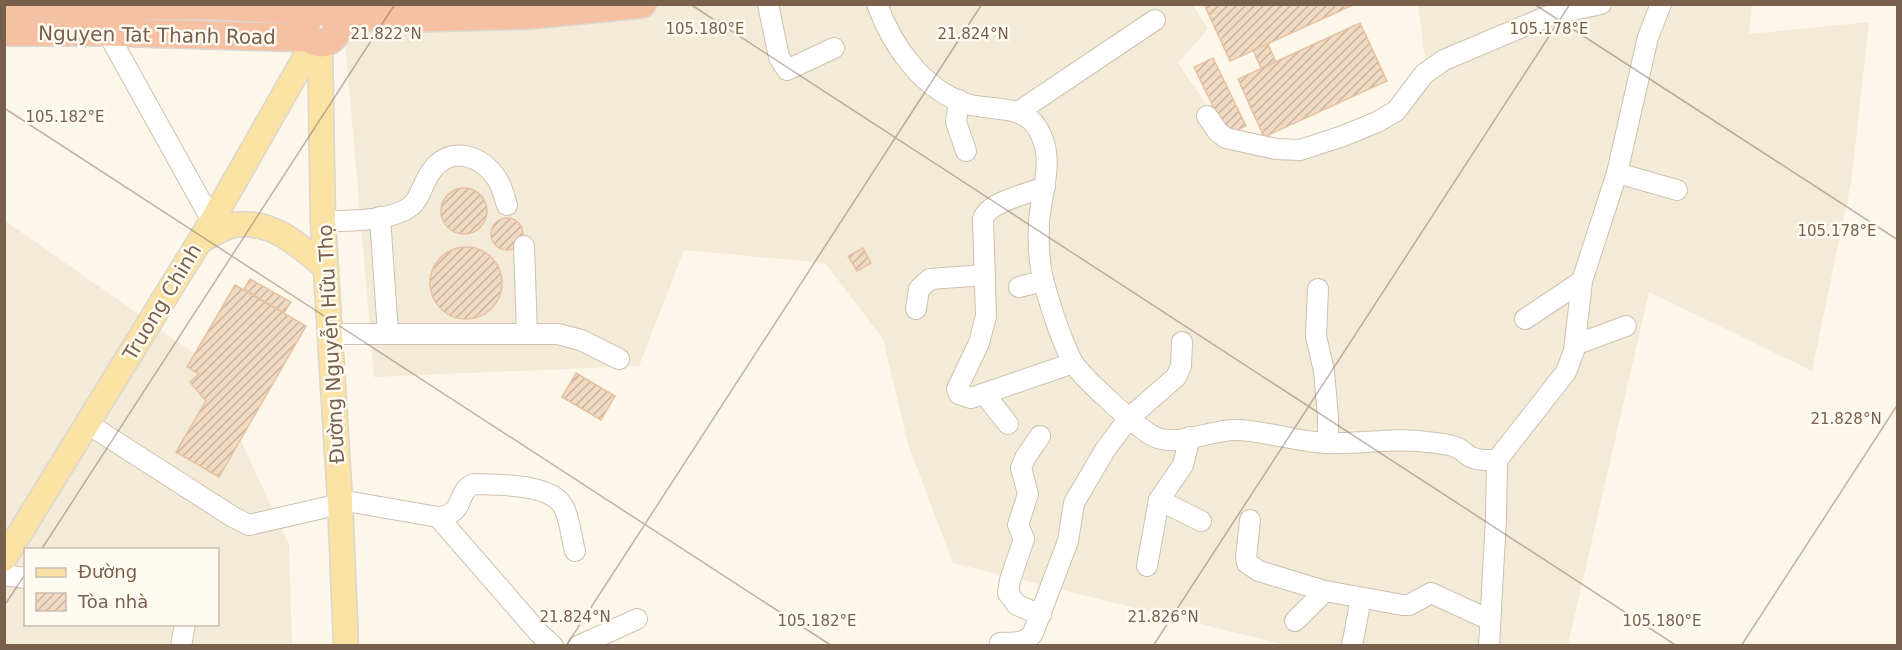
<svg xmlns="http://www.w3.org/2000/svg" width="1902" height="650" font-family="'DejaVu Sans',sans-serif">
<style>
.residential{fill:#f4ead8;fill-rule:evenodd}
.building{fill:url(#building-hatch);stroke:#e5c2a2;stroke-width:1.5}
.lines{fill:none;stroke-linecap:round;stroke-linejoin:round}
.minor-casing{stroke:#cfc0af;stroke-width:22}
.major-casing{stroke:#dcd6d1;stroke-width:27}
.highway-casing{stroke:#dcd6d1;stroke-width:30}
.minor{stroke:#fff;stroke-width:20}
.major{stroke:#fae2a4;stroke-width:24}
.highway{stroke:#f6c0a2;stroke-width:27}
.ticks{fill:none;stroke:#78604d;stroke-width:1.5;stroke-opacity:0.45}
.labels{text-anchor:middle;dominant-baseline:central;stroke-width:5;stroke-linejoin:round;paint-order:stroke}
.street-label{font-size:20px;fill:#78604d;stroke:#fffbf1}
.ticks-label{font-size:15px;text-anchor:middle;fill:#78604d;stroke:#fffbf1;stroke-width:5;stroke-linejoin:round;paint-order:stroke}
</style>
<defs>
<pattern id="building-hatch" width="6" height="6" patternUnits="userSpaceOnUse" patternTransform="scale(1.5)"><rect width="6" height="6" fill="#f2dac2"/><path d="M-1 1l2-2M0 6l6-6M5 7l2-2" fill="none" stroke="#c9b4a0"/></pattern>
</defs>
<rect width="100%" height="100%" fill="#fdf7ea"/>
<!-- residential -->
<g class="residential">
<path d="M342 5H1193L1208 29 1178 63 1224 131 1286 160 1396 124 1426 66 1418 5H1752L1749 34 1869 22 1851 183 1812 371 1649 292 1568 645 1289 646 953 563 908 444 883 339 825 263 684 250 639 366 374 377Z"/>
<path d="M4 220 204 360 289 545 292 645H5ZM26 550H218V624H26Z"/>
</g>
<!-- building -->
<g class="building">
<path d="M1204 4H1355L1230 61Z"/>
<path d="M1360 23 1387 81 1264 137 1238 79Z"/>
<path d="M1268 44 1276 62 1261 68 1253 50Z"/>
<path d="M1213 58 1246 126 1227 135 1194 67Z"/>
<circle cx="464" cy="211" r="23"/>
<circle cx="507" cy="234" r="16"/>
<circle cx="466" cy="283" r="36"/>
<path d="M863 248 871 263 857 271 848 256Z"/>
<path d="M250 279 291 302 284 313 244 289Z"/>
<path d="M235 285 306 326 219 477 176 452 206 401 190 382 199 374 187 367Z"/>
<path d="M576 373 615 396 601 420 562 397Z"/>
</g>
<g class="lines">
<defs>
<g id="minor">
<path d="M768 4 779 57 787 70 834 48"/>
<path d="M877 4C892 46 923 90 967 104 991 111 1024 104 1038 129 1056 159 1041 191 1039 223 1038 242 1039 264 1044 283 1051 308 1060 337 1072 361 1079 375 1138 428 1153 436 1179 449 1211 428 1239 430 1268 432 1296 441 1325 443 1359 445 1393 437 1427 442 1437 443 1449 444 1458 448 1462 450 1466 454 1469 456 1477 461 1488 460 1497 460"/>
<path d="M107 32 212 221"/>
<path d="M959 100 956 122 966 151"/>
<path d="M1018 112 1155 20"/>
<path d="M1207 116 1218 132 1226 138 1276 149 1300 150 1343 136 1377 122 1396 111 1424 74 1444 60 1553 14 1601 4"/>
<path d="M1617 173 1677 190"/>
<path d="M1045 187C1028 194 989 201 983 219L986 316 979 343 957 389 959 394 971 398 1073 363"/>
<path d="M380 217 388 334"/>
<path d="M323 222C348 220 381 222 405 210 422 201 421 183 433 169 452 145 482 156 497 179 502 186 504 196 507 205"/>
<path d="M524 246 527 334"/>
<path d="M1019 287 1043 281"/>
<path d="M1318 289 1316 336 1324 371 1328 417V443"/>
<path d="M916 309 919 289 930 279 985 275"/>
<path d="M1525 319 1582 281"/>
<path d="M330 334H558L581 340 619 359"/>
<path d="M1575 345 1626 326"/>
<path d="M985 395 1008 424"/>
<path d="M88 424 233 517 249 525 340 504"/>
<path d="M1040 436 1025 458 1021 468 1028 494 1018 525 1024 539 1010 580 1008 593 1017 605 1041 615"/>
<path d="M340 500 438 517C467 514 455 491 474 484 496 485 550 483 563 506 570 518 571 537 575 551"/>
<path d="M1159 500 1201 521"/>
<path d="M438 517 538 632 553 646"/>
<path d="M1250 520 1246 558 1247 563 1259 571 1325 591 1403 605H1409L1431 593 1490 620"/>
<path d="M1147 566 1159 500 1183 465 1190 437"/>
<path d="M4 575 26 578"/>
<path d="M1295 621 1325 591"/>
<path d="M1000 643C1013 642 1025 645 1033 633L1068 541 1074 503 1105 450 1129 418 1176 377 1181 366 1182 342"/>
<path d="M181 646 185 624"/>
<path d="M578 646 637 619"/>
<path d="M1352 646 1361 598"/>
<path d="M1489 646 1496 518 1497 460 1566 372 1574 351 1582 281 1617 173 1648 37 1661 4"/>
</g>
<g id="major">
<path d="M320 43 323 222 340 500 346 646"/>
<path d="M200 241C210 236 223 227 234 225 272 219 300 246 326 268"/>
<path d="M4 559 212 221 314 42"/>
</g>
<g id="highway">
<path d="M4 5 221 6 316 12"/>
<circle cx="321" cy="27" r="16"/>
<path d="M333 16 417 18 530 15 642 4"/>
<path d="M4 32H107L309 38"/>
</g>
</defs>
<!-- minor casing -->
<use href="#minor" class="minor-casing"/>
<!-- major casing -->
<use href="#major" class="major-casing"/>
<!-- highway casing -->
<use href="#highway" class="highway-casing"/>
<!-- minor -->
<use href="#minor" class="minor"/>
<!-- major -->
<use href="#major" class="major"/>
<!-- highway -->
<use href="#highway" class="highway"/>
</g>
<!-- ticks -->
<path class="ticks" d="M690 4 1677 646M1534 4 1898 240M4 108 832 646M41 550 395 4M4 606 26 573M566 646 982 4M1153 646 1570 4M1741 646 1898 404"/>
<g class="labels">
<!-- street labels -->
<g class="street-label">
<text transform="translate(157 35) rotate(1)">Nguyen Tat Thanh Road</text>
<text transform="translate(162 302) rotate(-59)">Truong Chinh</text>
<text transform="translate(331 344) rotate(-93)">Đường Nguyễn Hữu Thọ</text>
</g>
</g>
<g class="ticks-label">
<text x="705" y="34">105.180°E</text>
<text x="1549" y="34">105.178°E</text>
<text x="386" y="39">21.822°N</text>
<text x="973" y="39">21.824°N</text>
<text x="65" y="122">105.182°E</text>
<text x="1837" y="236">105.178°E</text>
<text x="1846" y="424">21.828°N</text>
<text x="575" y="622">21.824°N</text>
<text x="1163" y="622">21.826°N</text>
<text x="817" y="626">105.182°E</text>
<text x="1662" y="626">105.180°E</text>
</g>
<!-- border -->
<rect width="1902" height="650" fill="none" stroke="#78604d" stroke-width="12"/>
<!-- legend -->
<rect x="24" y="548" width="195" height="78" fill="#fffbf1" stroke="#c9bdaf" stroke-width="1.5"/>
<rect x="36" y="568" width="30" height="9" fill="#fae2a4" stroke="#c9bdaf" stroke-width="1.5"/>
<text x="78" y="578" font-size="18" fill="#78604d">Đường</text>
<rect x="36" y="593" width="30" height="18" fill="url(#building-hatch)" stroke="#c9bdaf" stroke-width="1.5"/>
<text x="78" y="608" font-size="18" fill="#78604d">Tòa nhà</text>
</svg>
